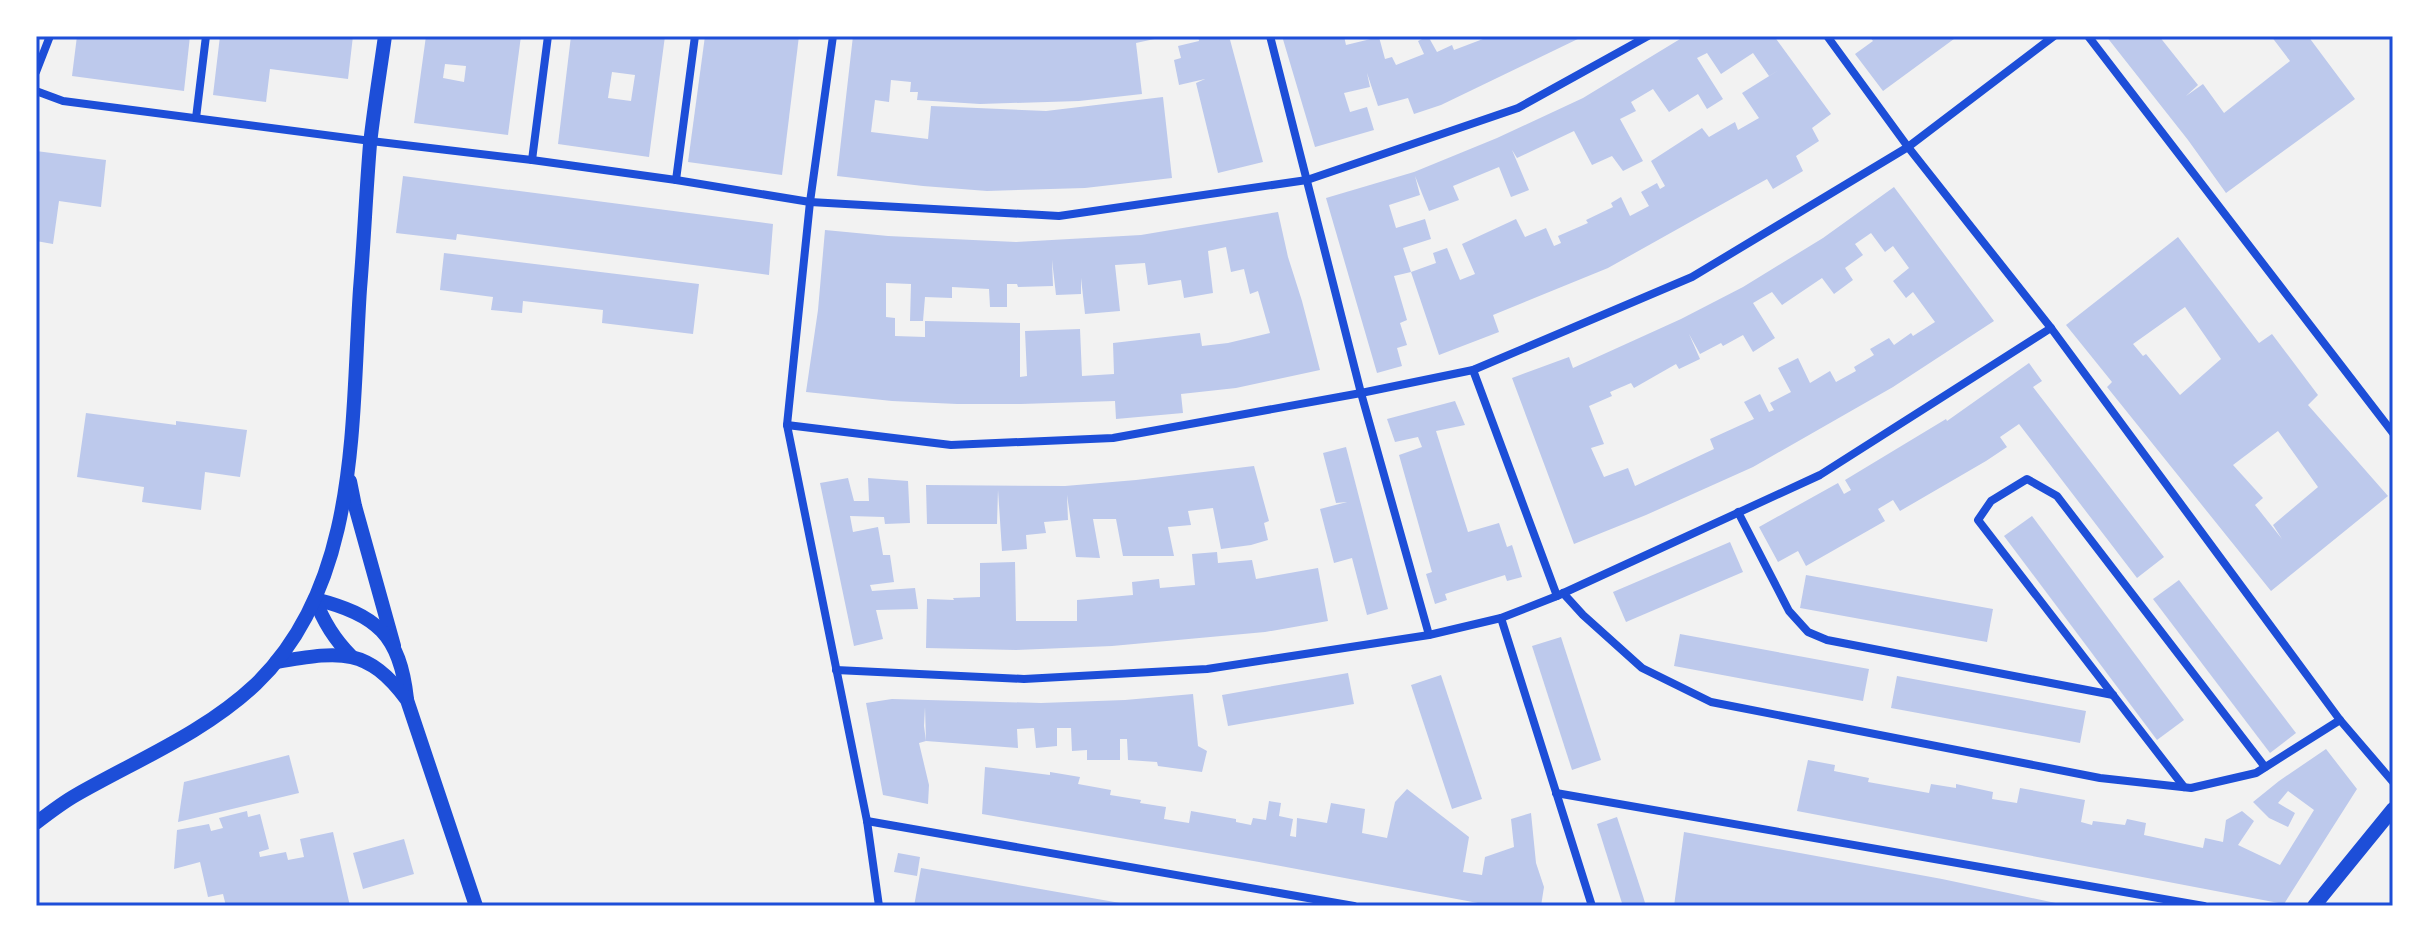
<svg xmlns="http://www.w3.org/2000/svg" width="2429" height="942" font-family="Bitter,serif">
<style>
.building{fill:#bdc9ec;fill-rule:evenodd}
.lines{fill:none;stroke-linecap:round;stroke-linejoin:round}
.minor{stroke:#1d4ed8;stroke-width:8}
.tertiary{stroke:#1d4ed8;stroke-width:14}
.neatline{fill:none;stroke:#1d4ed8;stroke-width:3}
</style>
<rect width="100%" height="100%" fill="#f2f2f2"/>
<!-- building -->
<g class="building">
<path d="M77 36H190L184 91 72 76Z"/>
<path d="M220 36H353L348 79 270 69 266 102 213 95Z"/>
<path d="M426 36H521L508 135 414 123ZM445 64 466 66 464 82 443 78Z"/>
<path d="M571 36H665L649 157 558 144ZM612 72 635 75 631 101 608 98Z"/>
<path d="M705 36H799L782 175 688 162Z"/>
<path d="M853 36H1168L1136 43 1142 94 1079 101 980 104 917 100 918 92H910L911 82 891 80 889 102 875 100 871 132 928 139 931 106 1046 111 1163 97 1172 178 1085 188 987 191 923 186 837 176Z"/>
<path d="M1198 36H1229L1263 162 1218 173 1196 83 1205 79 1179 85 1174 60 1181 58 1178 46 1199 41Z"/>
<path d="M1282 36H1344L1346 45 1379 37 1385 59 1392 57 1396 65 1424 54 1418 41 1428 36 1437 52 1452 45 1454 50 1483 39 1482 36H1584L1441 105 1414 114 1408 98 1378 106 1367 73 1370 87 1344 93 1350 112 1367 107 1374 130 1315 147Z"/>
<path d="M1685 36H1774L1831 114 1812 128 1819 141 1796 156 1803 171 1773 189 1767 179 1608 268 1493 315 1499 332 1439 355 1411 272 1436 263 1433 253 1447 248 1460 280 1475 274 1462 244 1516 219 1525 237 1546 228 1554 246 1561 243 1558 236 1588 223 1586 220 1613 207 1611 203 1621 197 1630 216 1649 206 1641 192 1657 183 1660 189 1665 186 1651 161 1702 128 1709 137 1735 122 1738 130 1759 118 1742 93 1785 66 1769 76 1753 53 1721 74 1707 53 1697 58 1723 99 1707 109 1698 94 1669 112 1653 89 1631 102 1636 111 1620 119 1643 161 1623 171 1612 156 1592 165 1574 131 1517 158 1512 150 1529 190 1511 197 1499 167 1453 186 1459 200 1429 211 1415 176 1420 195 1389 205 1396 228 1425 219 1431 239 1403 248 1411 272 1394 276 1407 320 1400 323 1407 345 1397 348 1402 366 1377 373 1326 198 1414 172 1497 138 1583 98Z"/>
<path d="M1869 36H1958L1883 91 1855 54 1873 41Z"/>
<path d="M2106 36H2159L2198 85 2186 96 2203 84 2224 113 2290 61 2271 36H2308L2355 99 2226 193 2188 140Z"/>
<path d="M36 151 106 160 101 207 59 201 53 244 36 241Z"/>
<path d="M403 176 773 224 769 275 457 234 456 240 396 233Z"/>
<path d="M1894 187 1994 321 1893 387 1753 467 1646 515 1574 544 1512 378 1569 357 1573 368 1681 319 1743 287 1823 238ZM1871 233 1885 252 1893 246 1909 268 1893 281 1906 298 1913 292 1935 322 1913 336 1911 333 1894 345 1889 338 1870 349 1874 355 1854 367 1856 371 1836 382 1830 371 1810 383 1798 358 1778 368 1791 392 1770 403 1774 410 1769 412 1760 394 1744 402 1754 419 1710 439 1714 449 1635 486 1628 468 1604 477 1591 448 1604 444 1589 406 1612 396 1610 392 1631 383 1634 388 1676 364 1679 369 1700 359 1689 334 1700 354 1721 343 1723 346 1743 335 1753 352 1775 338 1753 303 1772 292 1782 305 1822 278 1834 294 1853 280 1845 268 1863 255 1855 244Z"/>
<path d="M1278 212 1288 257 1302 301 1320 370 1236 388 1181 394 1183 413 1116 419 1115 401 1021 404H957L892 401 806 392 818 310 825 230 888 236 1016 242 1141 235ZM1226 247 1231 272 1244 269 1250 294 1258 291 1270 333 1228 343 1202 346 1200 333 1113 343 1114 374 1082 376 1080 329 1025 331 1027 376 1020 377V323L925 321V337L895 336V318L886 317V283L911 284 910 321H923L925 297 952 298V287L989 289 990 307H1007V284H1017L1018 287 1053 286 1052 260 1056 295 1081 294V278L1085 314 1120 311 1115 265 1145 263 1148 285 1181 280 1184 298 1213 293 1208 251Z"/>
<path d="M2178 237 2259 343 2272 334 2318 395 2308 405 2388 496 2271 591 2107 387 2112 382 2066 325ZM2185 307 2221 359 2180 395 2146 354 2143 356 2133 344ZM2278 431 2318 487 2273 525 2282 539 2255 505 2263 498 2233 465Z"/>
<path d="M444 253 699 284 693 334 602 323 603 310 523 301 522 313 491 310 493 297 440 290Z"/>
<path d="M2029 363 2042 381 2033 387 2164 557 2137 578 2019 424 2000 437 2007 447 1986 461 1900 511 1893 500 1878 509 1885 521 1806 566 1798 551 1778 562 1759 527 1838 483 1844 494 1851 490 1845 480 1946 419 1947 421Z"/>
<path d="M1455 401 1465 425 1436 431 1468 532 1499 523 1507 547 1512 545 1522 577 1507 581 1505 575 1445 594 1447 600 1435 604 1426 574 1432 572 1399 455 1422 447 1418 437 1395 442 1387 419Z"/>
<path d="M86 413 176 425V421L247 430 240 477 205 472 201 510 142 502 144 487 77 477Z"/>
<path d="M1346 447 1388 609 1367 615 1352 558 1334 563 1320 509 1347 502 1336 503 1323 453Z"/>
<path d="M1254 466 1269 521 1264 523 1268 540 1251 545 1221 549 1213 508 1188 511 1191 525 1168 527 1174 556H1123L1116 519H1093L1100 558 1076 557 1067 495 1068 520 1044 522 1046 533 1026 535 1027 549 1002 551 998 490 997 524H927L926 485 1065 486 1136 480Z"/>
<path d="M848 478 854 501H869L868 478 908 481 910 523 885 524 884 517 850 516 853 532 878 527 883 555H890L894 582 870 585 872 591 915 588 918 609 876 610 883 639 854 646 820 483Z"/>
<path d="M2032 516 2184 720 2157 740 2004 536Z"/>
<path d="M1730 542 1743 572 1626 622 1613 592Z"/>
<path d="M1217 552 1218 563 1252 560 1256 579 1318 568 1328 621 1265 632 1112 646 1016 650 926 648 927 599 954 600 953 598 980 597V563L1015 562 1016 621H1077V600L1133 595 1132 582 1159 579 1160 588 1195 585 1192 554Z"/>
<path d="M1806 575 1993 609 1987 642 1800 608Z"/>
<path d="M2179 580 2296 733 2270 753 2153 599Z"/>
<path d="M1680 634 1869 669 1863 701 1674 666Z"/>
<path d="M1561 637 1601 760 1572 770 1532 646Z"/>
<path d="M1348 673 1354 704 1228 726 1222 695Z"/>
<path d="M1441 675 1482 799 1452 809 1411 685Z"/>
<path d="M1897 676 2086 711 2080 743 1891 708Z"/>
<path d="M1193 694 1198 746 1207 751 1202 772 1158 766 1157 762 1128 760 1127 739H1120V760H1087V750L1072 751 1071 728H1057V746L1036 748 1034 728 1017 729 1018 748 926 741 925 707 924 726 926 741 919 743 929 785 928 804 883 795 866 703 892 699 1041 703 1125 700Z"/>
<path d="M2326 749 2357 789 2284 904 1797 811 1808 760 1835 765 1834 771 1869 778 1868 782 1929 793 1931 784 1956 788V784L1993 792 1992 799 2017 803 2020 788 2085 800 2081 822 2092 825 2093 821 2125 825 2127 819 2146 823 2144 835 2203 848 2205 838 2223 842 2226 820 2242 811 2254 821 2238 845 2280 865 2314 810 2288 791 2278 803 2295 813 2288 827 2269 818 2253 802 2279 781Z"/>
<path d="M289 755 299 793 178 822 184 782Z"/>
<path d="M985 767 1050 775V772L1080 777 1078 784 1111 790 1110 795 1141 800 1140 803 1166 807 1164 819 1189 823 1191 811 1236 819V822L1251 825 1253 818 1266 820 1269 801 1281 803 1279 816 1293 819 1290 836 1296 837 1297 818 1327 823 1331 803 1365 809 1362 833 1387 838 1395 802 1407 789 1469 837 1463 872 1482 875 1485 857 1514 847 1511 819 1531 813 1536 863 1544 887 1541 906H1494L1259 862 982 814Z"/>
<path d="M247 811 248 817 260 814 269 849 259 852 260 857 286 852 288 860 304 857 300 839 333 832 350 906H226L223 894 208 897 200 862 174 869 177 830 209 824 211 831 223 828 219 818Z"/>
<path d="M1617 817 1642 893 1646 906H1623L1621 900 1597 824Z"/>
<path d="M1684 832 1942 879 2070 906H1674Z"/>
<path d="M404 839 414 874 363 889 353 853Z"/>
<path d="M898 853 920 857 917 876 894 872Z"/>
<path d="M921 868 1126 904V906H914Z"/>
</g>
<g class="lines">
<!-- minor -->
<g class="minor">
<path d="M833 36 810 202 787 425 867 821 879 906"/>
<path d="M1270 36 1361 393 1429 635"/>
<path d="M1827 36 1908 147 2051 328 2340 720 2393 782"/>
<path d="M2088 36 2393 433"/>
<path d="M36 72 50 36"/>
<path d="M36 91 63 101 371 141 532 160 676 180 810 202 1059 216 1307 180 1518 108 1648 36"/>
<path d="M196 118 206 36"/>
<path d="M532 160 548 36"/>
<path d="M676 180 695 36"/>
<path d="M1473 370 1557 596"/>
<path d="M787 425 951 445 1113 438 1361 393 1473 370 1692 277 1908 147 2054 36"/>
<path d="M1738 512 1789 611 1808 632 1827 640 2113 695"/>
<path d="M1563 593 1583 615 1642 668 1711 702 2100 778 2191 788 2256 773 2340 720"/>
<path d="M1501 618 1592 906"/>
<path d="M836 670 1024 679 1207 669 1429 635 1501 618 1557 596 1820 475 2051 328"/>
<path d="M2184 787 1978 520 1991 501 2027 479 2057 496 2265 767"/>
<path d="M1556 793 2204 906"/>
<path d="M867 821 1354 906"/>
</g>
<!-- tertiary -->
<g class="tertiary">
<path d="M350 481 355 506 394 646"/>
<path d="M315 599C377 615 400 635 407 699"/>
<path d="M315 599C323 621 334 639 351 656"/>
<path d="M276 662C338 652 366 645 407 700L476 906"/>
<path d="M36 823C49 813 62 803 76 795 137 760 204 733 256 684 360 584 351 423 360 289 364 241 366 193 370 144 374 108 380 72 385 36"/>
<path d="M2314 906 2393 809"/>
</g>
</g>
<!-- border -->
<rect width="2429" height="942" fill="none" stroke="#ffffff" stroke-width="76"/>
<rect x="38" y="38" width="2353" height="866" class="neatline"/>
</svg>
